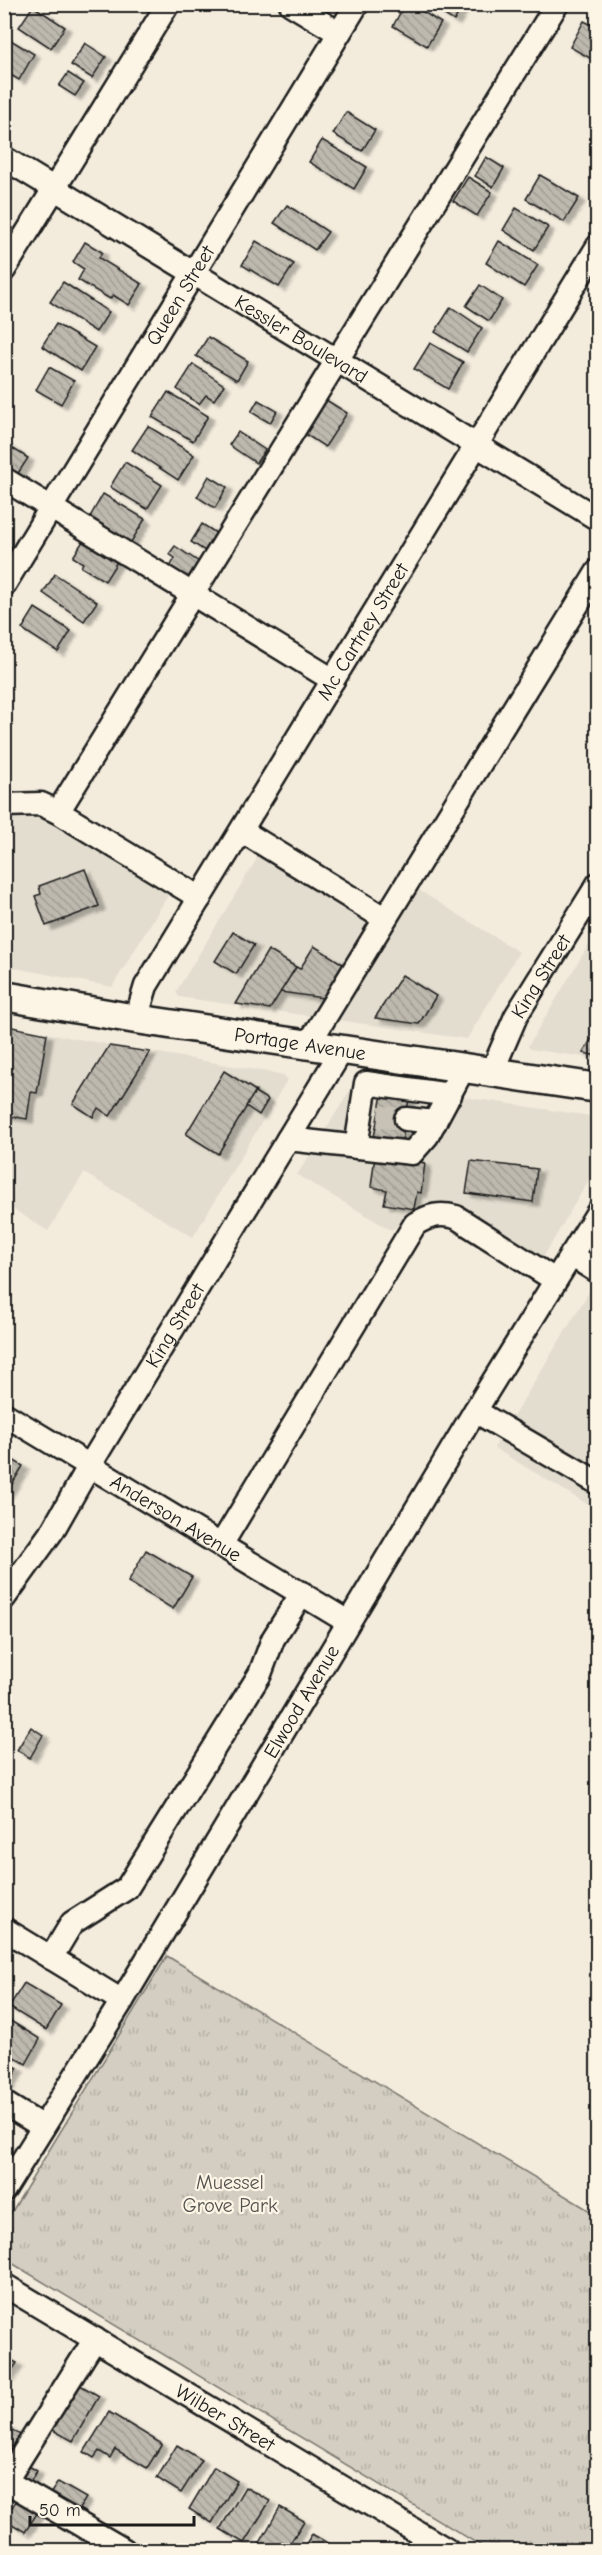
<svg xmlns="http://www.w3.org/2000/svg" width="602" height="2555" font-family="'Comic Neue',sans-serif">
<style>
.built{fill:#e3ddcf}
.park{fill:url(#park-tufts);stroke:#78756e;stroke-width:1.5}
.building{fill:url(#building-back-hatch);stroke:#1c1c1c;stroke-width:1.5;filter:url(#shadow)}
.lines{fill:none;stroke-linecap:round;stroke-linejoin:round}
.minor-tunnel{stroke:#c8c2b6;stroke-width:22;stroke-dasharray:22 11;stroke-linecap:butt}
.minor-casing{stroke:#1c1c1c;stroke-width:27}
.major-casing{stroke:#1c1c1c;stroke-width:33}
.minor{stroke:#fcf5e5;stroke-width:22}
.major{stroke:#fcf5e5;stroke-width:28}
.labels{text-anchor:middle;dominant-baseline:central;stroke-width:4.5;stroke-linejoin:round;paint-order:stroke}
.street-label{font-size:20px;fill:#1c1c1c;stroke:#fcf5e5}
.park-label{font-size:20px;fill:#53514e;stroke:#fcf5e5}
</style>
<defs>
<pattern id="park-tufts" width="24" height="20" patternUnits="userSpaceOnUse" patternTransform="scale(1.5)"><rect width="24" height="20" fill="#d3cec1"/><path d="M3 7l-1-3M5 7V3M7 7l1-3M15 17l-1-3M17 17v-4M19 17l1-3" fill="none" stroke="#b5b0a5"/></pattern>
<pattern id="building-back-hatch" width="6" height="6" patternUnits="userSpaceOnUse" patternTransform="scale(1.5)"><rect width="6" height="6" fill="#beb9ae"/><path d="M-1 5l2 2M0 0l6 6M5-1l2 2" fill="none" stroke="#a39e95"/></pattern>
<filter id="shadow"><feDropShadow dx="6" dy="4" stdDeviation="1.5" flood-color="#0004"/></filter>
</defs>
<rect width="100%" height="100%" fill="#f3ecdd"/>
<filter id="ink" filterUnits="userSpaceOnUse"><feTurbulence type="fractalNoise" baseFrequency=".0167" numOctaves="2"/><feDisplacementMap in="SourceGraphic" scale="12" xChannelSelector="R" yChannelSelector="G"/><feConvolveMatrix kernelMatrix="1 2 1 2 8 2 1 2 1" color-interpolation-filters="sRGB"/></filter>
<g filter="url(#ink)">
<!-- built -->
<g class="built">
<path d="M4 813 56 818 172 889 112 987 5 966Z"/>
<path d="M261 852 373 920 316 1017 179 997 176 992Z"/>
<path d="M412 886 519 952 467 1039 331 1019Z"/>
<path d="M597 931V1059L530 1049 528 1046Z"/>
<path d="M4 1026 284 1075 287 1080 193 1237 84 1173 48 1231 5 1204Z"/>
<path d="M356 1081 597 1117V1166L541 1261 421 1210 391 1230 297 1175Z"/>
<path d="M597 1279V1510L494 1448Z"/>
</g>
<!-- park -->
<path class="park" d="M167 1956 597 2215V2550H488L5 2259V2223Z"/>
<!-- building -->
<g class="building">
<path d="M405 4H411L441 23 427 46 393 26Z"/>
<path d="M427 4H464L454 21Z"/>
<path d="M33 6 65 27 51 48 19 27Z"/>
<path d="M584 21 598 28 597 62 570 47Z"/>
<path d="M9 39 34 54 19 80 4 71V46Z"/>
<path d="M85 43 106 57 92 78 71 65Z"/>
<path d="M68 73 84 83 75 96 59 86Z"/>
<path d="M346 112 375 130 362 151 333 134Z"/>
<path d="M322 140 367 167 354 189 309 162Z"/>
<path d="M486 157 504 168 493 187 475 176Z"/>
<path d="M540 175 579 198 564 222 526 199Z"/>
<path d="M468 177 492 192 477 216 453 201Z"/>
<path d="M287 205 328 232 315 250 274 223Z"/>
<path d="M516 208 548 227 534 250 503 230Z"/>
<path d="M256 241 294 264 279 287 242 265Z"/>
<path d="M499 241 538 265 524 287 486 263Z"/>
<path d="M85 242 102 252 99 258 142 284 129 305 113 295 110 299 78 280 84 269 73 262Z"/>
<path d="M63 282 109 312 96 332 50 302Z"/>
<path d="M480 285 502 300 489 321 466 306Z"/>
<path d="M451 307 482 328 467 352 435 332Z"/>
<path d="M56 324 95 347 81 371 42 346Z"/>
<path d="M208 337 248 361 237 380 196 356Z"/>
<path d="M430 343 463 362 448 389 414 369Z"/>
<path d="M193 364 224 385 214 400 206 395 199 404 177 389Z"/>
<path d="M49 367 74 381 61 404 36 390Z"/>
<path d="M168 392 208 416 193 441 152 417Z"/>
<path d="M323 398 347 413 325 447 302 432Z"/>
<path d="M258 400 277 411 270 423 251 412Z"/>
<path d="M148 426 194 455 178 480 132 450Z"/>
<path d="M238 432 265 450 256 463 229 445Z"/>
<path d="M4 443 28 458 15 478 4 471Z"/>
<path d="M125 462 162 485 147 509 110 487Z"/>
<path d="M209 476 227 487 215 508 197 497Z"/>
<path d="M103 494 145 519 128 547 87 522Z"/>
<path d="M202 524 216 533 205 551 191 542Z"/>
<path d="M83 541 117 562 105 581 81 567 83 563 73 557Z"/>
<path d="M175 546 199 562 187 580 169 569 175 558 169 554Z"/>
<path d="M55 574 97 602 84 621 43 593Z"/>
<path d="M35 608 71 631 58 652 22 629Z"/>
<path d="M85 869 99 906 46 926 35 896 41 894 39 886Z"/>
<path d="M233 932 254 945 236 974 215 961Z"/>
<path d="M314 946 343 964 323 998 280 992 296 967 300 969Z"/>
<path d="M268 950 296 967 270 1009 236 1004Z"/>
<path d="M402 975 436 996 419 1024 375 1018Z"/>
<path d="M7 1026 47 1034 37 1093 31 1092 27 1119 4 1115V1041Z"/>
<path d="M598 1028V1056L583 1053Z"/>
<path d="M109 1046 150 1052 110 1116 98 1108 93 1117 73 1104Z"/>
<path d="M224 1071 256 1091 218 1154 186 1134Z"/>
<path d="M383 1089 410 1093 401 1146 373 1142Z"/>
<path d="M255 1092 268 1100 259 1115 246 1106Z"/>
<path d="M375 1155 425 1163 421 1193 417 1192 414 1209 384 1204 387 1190 371 1187Z"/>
<path d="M471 1161 537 1169 533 1202 466 1193Z"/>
<path d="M4 1455 23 1466 4 1497Z"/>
<path d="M146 1550 192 1577 173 1609 128 1582Z"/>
<path d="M31 1727 43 1735 30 1758 17 1750Z"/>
<path d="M24 1983 61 2005 46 2030 9 2007Z"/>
<path d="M4 2017 40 2039 26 2064 4 2051Z"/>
<path d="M4 2060 18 2068 4 2091Z"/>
<path d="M4 2356 17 2363 7 2378 4 2376Z"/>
<path d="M75 2382 99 2396 73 2441 49 2428Z"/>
<path d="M109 2412 162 2444 147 2468 115 2449 110 2458 99 2451 94 2458 84 2452Z"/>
<path d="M5 2425 20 2435 9 2453 4 2451Z"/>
<path d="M177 2445 202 2460 181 2493 157 2478Z"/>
<path d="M24 2463 37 2471 27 2487 13 2479Z"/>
<path d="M214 2467 237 2481 212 2523 189 2509Z"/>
<path d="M58 2482 86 2498 76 2514 48 2497Z"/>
<path d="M245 2487 270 2501 244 2543 220 2529Z"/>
<path d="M18 2498 38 2512 25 2532 4 2519Z"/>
<path d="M280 2507 304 2521 286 2550H256Z"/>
<path d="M312 2534 336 2548 335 2550H302Z"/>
</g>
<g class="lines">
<!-- minor-tunnel -->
<path class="minor-tunnel" d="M378 1117 406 1119"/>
<defs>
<g id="minor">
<path d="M291 4 339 33"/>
<path id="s1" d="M4 158 598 519"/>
<path d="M4 270 168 4"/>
<path d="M4 479 333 680"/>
<path id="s2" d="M4 585 357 4"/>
<path d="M4 805 41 804 58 812 200 898"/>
<path d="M58 812 557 4"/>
<path d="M242 831 384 918"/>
<path id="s3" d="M136 1019 146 986 598 246"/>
<path d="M308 1045 598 571"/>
<path id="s4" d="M491 1074 516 1016 598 884"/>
<path d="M406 1119 435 1122"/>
<path d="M288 1139 412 1153 427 1136 463 1069"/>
<path d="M356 1147 366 1083 450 1095"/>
<path d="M571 1255 598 1272"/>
<path d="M475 1411 598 1483"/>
<path id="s5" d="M4 1414 348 1622"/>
<path d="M221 1545 415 1224C430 1215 440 1213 456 1217L555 1280"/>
<path id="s6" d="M4 1598 53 1530 90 1465 342 1050"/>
<path d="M4 1929 122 2001"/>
<path d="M51 1958 72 1923 127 1888 260 1674 273 1639 302 1593"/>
<path d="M4 2103 43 2127"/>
<path id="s7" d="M4 2190 122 2001 475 1411 598 1212"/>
<path id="s8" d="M4 2285 447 2550"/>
<path d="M4 2480 124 2550"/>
<path d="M4 2484 95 2339"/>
</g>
<g id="major">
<path id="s9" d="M4 996 136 1019 598 1088"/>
</g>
</defs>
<!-- minor casing -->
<use href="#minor" class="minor-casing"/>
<!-- major casing -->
<use href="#major" class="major-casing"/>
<!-- minor -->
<use href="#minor" class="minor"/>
<!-- major -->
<use href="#major" class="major"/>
</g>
</g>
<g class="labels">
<!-- street labels -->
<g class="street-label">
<text stroke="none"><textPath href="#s2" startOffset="339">Queen Street</textPath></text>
<text stroke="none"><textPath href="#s1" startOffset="348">Kessler Boulevard</textPath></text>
<text stroke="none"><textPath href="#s3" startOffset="450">Mc Cartney Street</textPath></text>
<text stroke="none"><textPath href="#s4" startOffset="110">King Street</textPath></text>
<text stroke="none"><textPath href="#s9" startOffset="300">Portage Avenue</textPath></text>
<text stroke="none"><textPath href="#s6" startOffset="322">King Street</textPath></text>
<text stroke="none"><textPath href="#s5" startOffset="201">Anderson Avenue</textPath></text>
<text stroke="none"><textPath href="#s7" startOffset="572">Elwood Avenue</textPath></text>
<text stroke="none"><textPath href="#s8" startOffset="258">Wilber Street</textPath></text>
</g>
<!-- park labels -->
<g class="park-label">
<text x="230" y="2182">Muessel<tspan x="230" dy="23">Grove Park</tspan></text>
</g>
</g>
<!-- margin -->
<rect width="602" height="2555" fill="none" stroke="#fcf5e5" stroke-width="24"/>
<rect x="12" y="12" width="578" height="2531" fill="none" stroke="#1c1c1c" stroke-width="2" filter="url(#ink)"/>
<!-- scale -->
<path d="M30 2516v9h164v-9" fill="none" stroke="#1c1c1c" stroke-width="3"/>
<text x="39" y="2516" font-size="18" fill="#1c1c1c" stroke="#fcf5e5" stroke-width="4.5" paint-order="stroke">50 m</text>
</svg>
